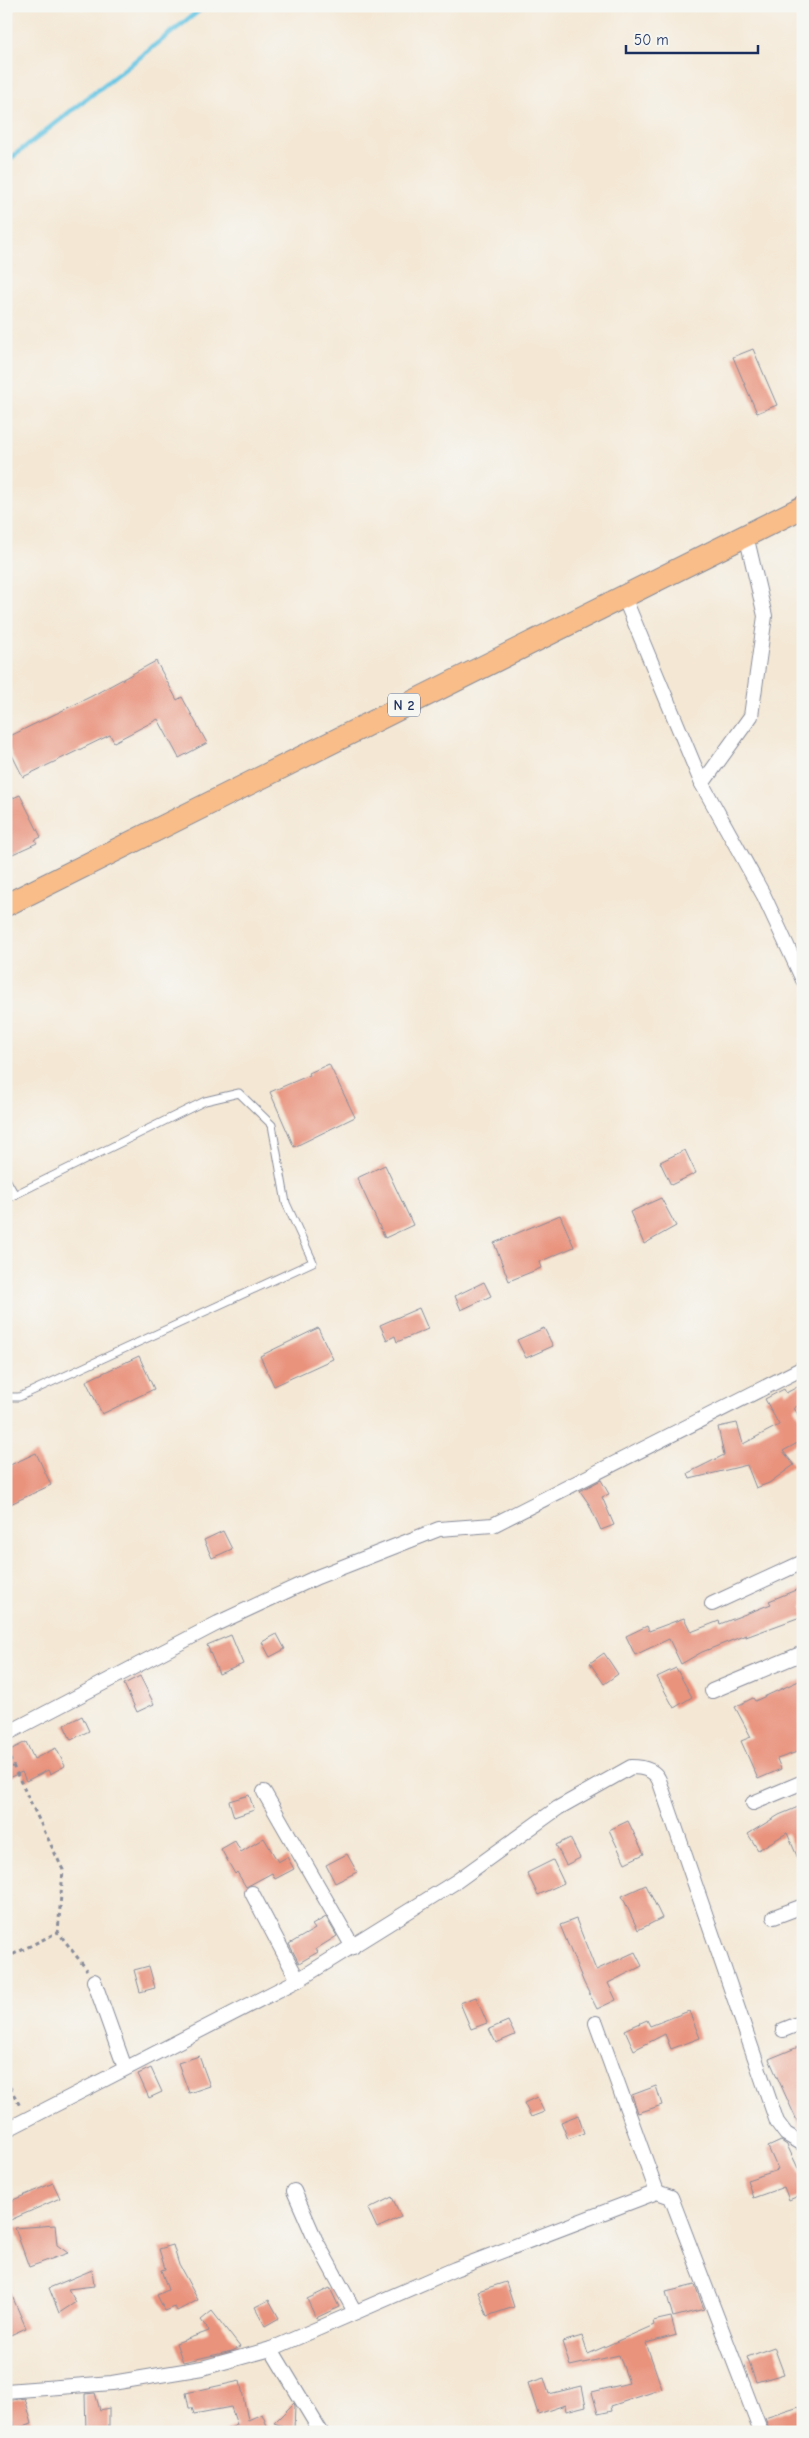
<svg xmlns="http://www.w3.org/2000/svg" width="809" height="2438" font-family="'Comic Neue',sans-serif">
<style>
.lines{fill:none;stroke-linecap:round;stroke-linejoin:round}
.stream{stroke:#64c5e3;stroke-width:5}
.building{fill:#e9937d}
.lane-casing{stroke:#888c9a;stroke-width:9}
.street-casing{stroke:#888c9a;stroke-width:16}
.primary-casing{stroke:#888c9a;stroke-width:24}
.path{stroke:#888c9a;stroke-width:3;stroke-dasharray:4 4;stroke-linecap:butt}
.lane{stroke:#fff;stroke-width:7}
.street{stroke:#fff;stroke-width:14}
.primary{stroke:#f8bd89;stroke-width:22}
.labels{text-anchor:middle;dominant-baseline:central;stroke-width:5;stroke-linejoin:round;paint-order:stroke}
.shield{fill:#f6f6f2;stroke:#5d6b8a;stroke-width:1}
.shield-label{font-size:14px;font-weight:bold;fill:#1b2f5e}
</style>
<rect width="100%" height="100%" fill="#f6f6f2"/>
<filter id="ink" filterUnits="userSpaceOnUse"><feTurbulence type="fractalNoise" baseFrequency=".02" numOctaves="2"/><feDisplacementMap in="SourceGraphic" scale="10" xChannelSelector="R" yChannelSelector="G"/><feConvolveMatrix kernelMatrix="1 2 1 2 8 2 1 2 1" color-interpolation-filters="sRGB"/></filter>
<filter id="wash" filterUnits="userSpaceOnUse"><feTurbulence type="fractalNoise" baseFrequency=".0096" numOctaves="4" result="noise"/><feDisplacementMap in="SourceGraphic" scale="20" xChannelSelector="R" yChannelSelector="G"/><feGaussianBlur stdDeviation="1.12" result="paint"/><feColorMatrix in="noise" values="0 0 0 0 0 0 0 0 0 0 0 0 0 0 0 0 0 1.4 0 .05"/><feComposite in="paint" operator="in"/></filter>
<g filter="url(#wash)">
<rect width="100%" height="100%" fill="#f4e8d5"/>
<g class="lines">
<!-- stream -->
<path class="stream" d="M6 162 205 6"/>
</g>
<g id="blocks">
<!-- building -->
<g class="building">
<path d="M753 349 777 405 757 413 733 357Z"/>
<path d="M156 661 177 700 182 697 207 743 179 758 158 719 114 742 110 735 23 777 6 743V738L90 697Z"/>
<path d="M20 795 41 837 35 840 37 843 6 857V801Z"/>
<path d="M329 1064 355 1117 294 1147 270 1092 310 1075 309 1073Z"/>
<path d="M685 1150 696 1173 671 1185 660 1162Z"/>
<path d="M385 1165 413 1225 385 1238 357 1178Z"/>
<path d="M661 1198 676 1226 644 1244 630 1212Z"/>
<path d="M560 1215 574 1247 539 1262 541 1268 509 1281 494 1243Z"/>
<path d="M484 1282 491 1296 461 1310 455 1296Z"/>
<path d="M419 1308 428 1329 397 1342 395 1336 387 1340 380 1325Z"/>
<path d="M318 1328 333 1359 274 1386 260 1356Z"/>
<path d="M544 1328 553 1346 526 1358 517 1340Z"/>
<path d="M139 1356 154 1389 102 1414 86 1381Z"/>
<path d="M803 1384V1403L794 1408 803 1423V1440L783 1451 794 1465 769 1483 756 1488 747 1465 690 1479 688 1473 724 1455 718 1427 737 1423 743 1444 779 1425 765 1399 784 1389 786 1393Z"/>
<path d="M36 1453 51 1485 6 1506V1467Z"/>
<path d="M601 1480 609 1494 602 1497 614 1525 601 1530 589 1504 580 1491Z"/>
<path d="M223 1531 232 1549 212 1558 204 1540Z"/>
<path d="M803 1587V1616L746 1637V1635L702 1652 681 1664 669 1639 635 1655 626 1636 647 1626 649 1631 684 1618 691 1632 719 1621 720 1624 771 1604 769 1601Z"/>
<path d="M277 1634 285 1649 270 1657 262 1642Z"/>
<path d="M231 1635 243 1664 219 1674 207 1645Z"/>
<path d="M604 1653 618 1674 604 1684 590 1663Z"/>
<path d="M676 1668 692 1697 674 1708 657 1677Z"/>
<path d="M140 1676 154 1704 137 1712 124 1684Z"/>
<path d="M803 1679V1750L777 1759 781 1769 758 1779 741 1741 751 1737 735 1707 753 1698 755 1701Z"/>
<path d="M82 1716 89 1731 71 1740 64 1725Z"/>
<path d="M26 1742 34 1759 56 1748 65 1766 50 1774 48 1770 26 1781 22 1772 6 1779V1752Z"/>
<path d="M249 1795 254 1810 234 1817 229 1801Z"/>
<path d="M803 1805V1870L787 1833 758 1850 748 1834 779 1815Z"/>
<path d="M628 1821 644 1854 625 1863 609 1830Z"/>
<path d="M264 1838 278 1862 287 1857 294 1869 275 1879 272 1873 246 1887 237 1872 235 1874 221 1849 235 1841 241 1852Z"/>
<path d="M570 1838 580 1858 566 1865 556 1845Z"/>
<path d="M347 1854 357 1872 335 1883 326 1865Z"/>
<path d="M553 1860 564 1883 538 1895 527 1873Z"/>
<path d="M646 1885 662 1918 638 1930 622 1896Z"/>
<path d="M326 1917 337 1936 316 1949 318 1952 299 1963 289 1944 315 1929 312 1925Z"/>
<path d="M576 1919 596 1970 635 1952 642 1966 608 1983 616 2000 597 2009 584 1983 560 1925Z"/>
<path d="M149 1966 155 1988 140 1992 134 1970Z"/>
<path d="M476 1997 487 2023 471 2029 460 2003Z"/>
<path d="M689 2011 700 2038 671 2049 665 2034 634 2050 625 2030 647 2020 650 2026Z"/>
<path d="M508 2021 515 2035 496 2043 489 2029Z"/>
<path d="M803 2045V2134L769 2059Z"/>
<path d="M199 2056 210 2086 189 2093 178 2063Z"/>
<path d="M151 2068 162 2092 149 2098 138 2074Z"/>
<path d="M656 2086 662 2105 638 2113 632 2095Z"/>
<path d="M537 2097 544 2112 531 2117 524 2103Z"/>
<path d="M578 2115 584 2133 568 2139 561 2122Z"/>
<path d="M781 2141 787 2145 797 2166 803 2181V2194L789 2200 784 2187 753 2198 747 2180 778 2170 768 2147Z"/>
<path d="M53 2183 60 2198 6 2222V2203Z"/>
<path d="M392 2197 401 2217 377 2228 368 2209Z"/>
<path d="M55 2225 57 2245 68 2253 29 2267 15 2228Z"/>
<path d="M173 2245 179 2265 198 2300 177 2311 175 2307 165 2311 157 2295 168 2290 161 2270 165 2269 159 2249Z"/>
<path d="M92 2270 94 2286 68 2289 76 2302 59 2313 49 2288Z"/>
<path d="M6 2282 26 2328 6 2337Z"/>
<path d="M506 2282 514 2307 487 2316 478 2291Z"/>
<path d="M695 2285 704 2309 673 2317 666 2292Z"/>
<path d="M330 2288 339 2307 316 2318 307 2299Z"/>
<path d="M269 2300 279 2318 265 2326 255 2307Z"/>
<path d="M212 2311 240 2347 232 2351 183 2362 176 2343 209 2331 201 2320Z"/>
<path d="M671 2317 676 2335 646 2343 662 2389 611 2406 612 2411 598 2414 592 2392 629 2383 619 2355 570 2366 562 2342 582 2336 588 2354 654 2325 653 2321Z"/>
<path d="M774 2347 784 2374 756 2382 747 2357Z"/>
<path d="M544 2378 549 2394 582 2386 586 2406 566 2411 565 2405 538 2414 528 2383Z"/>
<path d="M240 2381 248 2420 262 2414 268 2428 260 2432H221L237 2425 231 2407 194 2414 192 2408H189L186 2393Z"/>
<path d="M95 2393 100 2410 109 2408V2432H86L85 2394Z"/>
<path d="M25 2398 32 2424 14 2429 6 2401Z"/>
<path d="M294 2403 295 2406 294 2430 274 2423Z"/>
<path d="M799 2407 803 2417V2429L796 2432H770L765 2418Z"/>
</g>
</g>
</g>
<g filter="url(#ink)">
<use href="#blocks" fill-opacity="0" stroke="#888c9a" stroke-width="1"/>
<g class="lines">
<defs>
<g id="lane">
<path d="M6 1179 15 1195"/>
<path d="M6 1199 205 1101 239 1093 272 1125 286 1203 313 1262 19 1397H6"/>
</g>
<g id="street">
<path d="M746 535 765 616 751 716 702 784 764 896 803 980"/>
<path d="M624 597 702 784"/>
<path d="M712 1604 803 1562"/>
<path d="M712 1691 803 1653"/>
<path d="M6 1734 218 1623 317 1577 439 1529 493 1525 803 1368"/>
<path d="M264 1792 353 1947"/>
<path d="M753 1803 803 1782"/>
<path d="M252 1893 298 1980"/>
<path d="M774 1917 803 1906"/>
<path d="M94 1981 125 2068"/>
<path d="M596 2023 657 2192"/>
<path d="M783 2030 803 2022"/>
<path d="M6 2130 298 1980 457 1881 558 1808 631 1767C642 1767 654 1769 659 1780L777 2122 786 2134 803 2144"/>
<path d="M294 2191 315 2239 355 2312"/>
<path d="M271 2349 455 2269 657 2192 671 2197 761 2432"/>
<path d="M6 2391 112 2383 202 2368 271 2349 321 2432"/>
</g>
<path id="primary" d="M6 905 803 507"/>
</defs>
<!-- lane casing -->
<use href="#lane" class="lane-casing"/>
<!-- street casing -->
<use href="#street" class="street-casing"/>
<!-- primary casing -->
<use href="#primary" class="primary-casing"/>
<!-- path -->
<g class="path">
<path d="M6 1751 63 1870 58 1932 87 1970"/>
<path d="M6 1958 58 1932"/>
<path d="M6 2080 20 2106"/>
</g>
<!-- lane -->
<use href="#lane" class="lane"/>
<!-- street -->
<use href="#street" class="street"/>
<!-- primary -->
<use href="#primary" class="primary"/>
</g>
</g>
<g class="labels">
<!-- shield labels -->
<rect class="shield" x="388" y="693.5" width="32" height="23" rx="4"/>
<g class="shield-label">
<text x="404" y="705">N 2</text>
</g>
</g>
<!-- margin -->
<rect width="809" height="2438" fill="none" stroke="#f6f6f2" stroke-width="25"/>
<!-- scale -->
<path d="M626 45v8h132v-8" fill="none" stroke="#1b2f5e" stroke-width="2.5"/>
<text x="634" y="45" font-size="15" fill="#1b2f5e" stroke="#f6f6f2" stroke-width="4" paint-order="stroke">50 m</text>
</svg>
